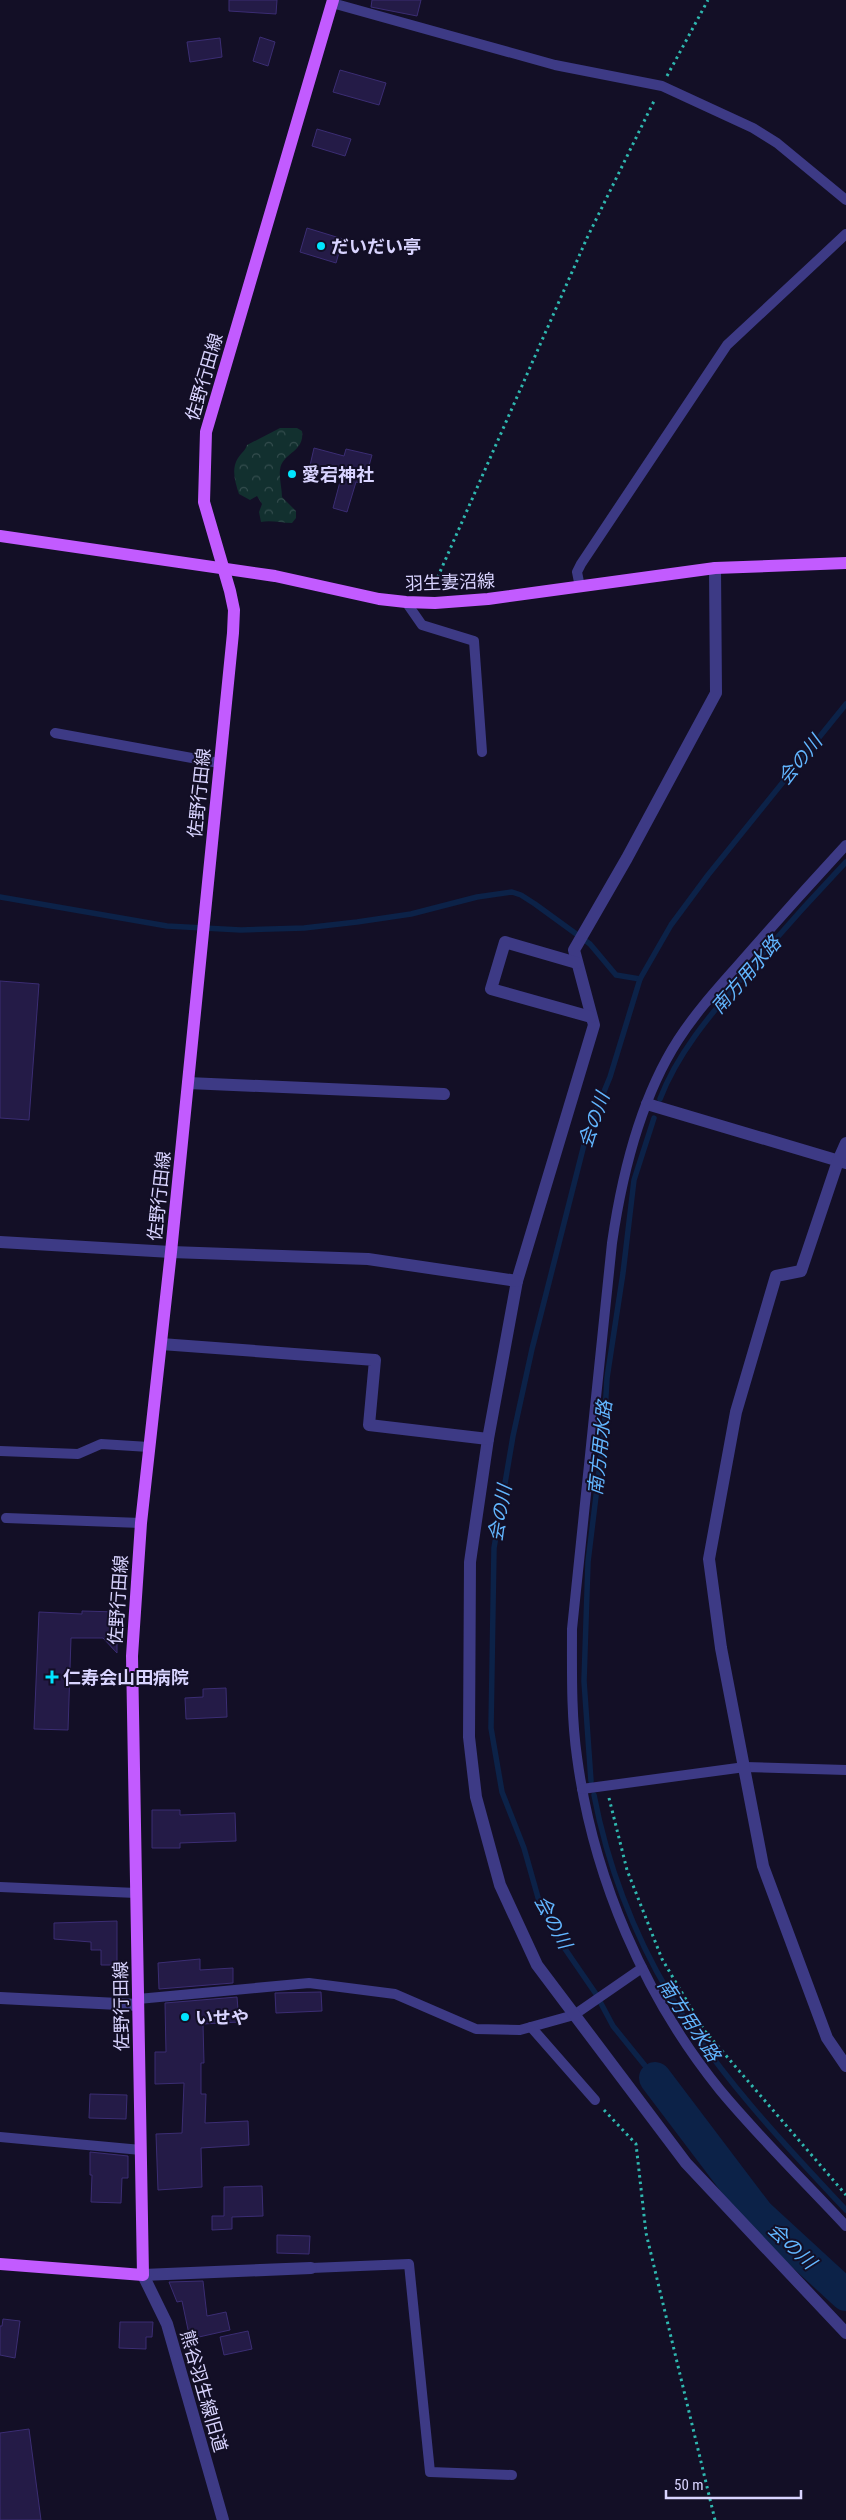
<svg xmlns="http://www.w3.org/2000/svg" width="846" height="2520" font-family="'Roboto Condensed','Noto Sans JP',sans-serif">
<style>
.forest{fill:url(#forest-crowns)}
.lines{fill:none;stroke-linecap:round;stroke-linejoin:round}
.stream{stroke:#0c2248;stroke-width:5.5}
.river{stroke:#0c2248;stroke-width:32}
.building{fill:#241b47;stroke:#3b2d73}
.path{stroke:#2fb8b0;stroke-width:3;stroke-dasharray:2.5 4;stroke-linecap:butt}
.service{stroke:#3d3a85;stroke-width:10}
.minor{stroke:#3d3a85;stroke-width:12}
.tertiary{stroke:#3d3a85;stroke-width:12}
.primary{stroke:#c25bff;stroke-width:12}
.poi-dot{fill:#00e5ff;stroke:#130f26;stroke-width:2}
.labels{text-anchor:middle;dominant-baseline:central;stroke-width:4;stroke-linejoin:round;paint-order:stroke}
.poi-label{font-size:18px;font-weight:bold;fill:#d9d4ff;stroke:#130f26;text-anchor:start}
.street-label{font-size:18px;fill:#d9d4ff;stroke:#130f26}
.water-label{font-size:19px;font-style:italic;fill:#62b6ff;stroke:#130f26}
</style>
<defs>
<pattern id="forest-crowns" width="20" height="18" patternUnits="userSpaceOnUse" patternTransform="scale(1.25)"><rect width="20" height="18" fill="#12302f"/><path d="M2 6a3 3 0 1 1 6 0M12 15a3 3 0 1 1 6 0" fill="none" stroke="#344d4e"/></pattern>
</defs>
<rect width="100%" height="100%" fill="#130f26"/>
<!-- forest -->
<path class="forest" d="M280 428H297L302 431C305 453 282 452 280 470 279 478 282 489 282 497L296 511V518L292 523C281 523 271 520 261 522L259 512 262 504 257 496 250 500 239 494C235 482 231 469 238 458 242 452 245 451 247 445Z"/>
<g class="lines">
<!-- stream -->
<g class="stream">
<path d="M0 897 167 926 241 930 304 928 357 922 411 914 477 897 512 892 521 895 535 904 590 944 616 975 640 979"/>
<path d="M660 1099C677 1054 710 1015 741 979 775 939 810 900 846 862"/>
<path d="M591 1781 584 1681 588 1562 604 1430 607 1378 623 1273 634 1180 654 1118"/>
<path d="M594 1795C607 1863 633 1933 669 1993 717 2073 782 2142 846 2210"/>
<path d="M655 2078 613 2026 596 1994 561 1943 539 1901 524 1848 502 1792 491 1728 494 1548 513 1436 532 1349 587 1133 610 1077 640 979 671 925 708 875 846 704"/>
</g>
<!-- river -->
<path class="river" d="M655 2078 758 2214 846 2295"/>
</g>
<!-- building -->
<g class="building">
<path d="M229 0H277L276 14 229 11Z"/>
<path d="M372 0H421L417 16 371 7Z"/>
<path d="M260 37 275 42 268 66 253 61Z"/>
<path d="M220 38 222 57 190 62 187 42Z"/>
<path d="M340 70 386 83 379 105 333 92Z"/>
<path d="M317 129 351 139 345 156 312 146Z"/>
<path d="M307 228 343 239 336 263 300 252Z"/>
<path d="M314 448 344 456 346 449 372 455 364 484 356 482 347 512 333 508 341 478 309 470Z"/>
<path d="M0 981 39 984 29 1120 0 1118Z"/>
<path d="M82 1611 117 1612V1653L103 1638H71L68 1730 34 1729 39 1612 82 1614Z"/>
<path d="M226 1688 227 1717 186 1719 185 1698 203 1697V1689Z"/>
<path d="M152 1810H180V1815L235 1813 236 1841 180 1843V1848H152Z"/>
<path d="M117 1921V1965H101V1950H91V1942L54 1939V1923Z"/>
<path d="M200 1959V1970L233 1968V1983L159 1989 158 1963Z"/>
<path d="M321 1992 322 2011 276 2013 275 1993Z"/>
<path d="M237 1997 239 2022 203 2024 204 2063H201V2094H206L205 2123 248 2121 249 2145 201 2148 202 2187 158 2190 156 2134 182 2133 184 2083 155 2084V2052H166L165 2003Z"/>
<path d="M90 2094 127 2095 126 2119 89 2118Z"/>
<path d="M90 2152 128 2156V2178H122L121 2203 91 2202 92 2175H90Z"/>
<path d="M262 2186 263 2216 232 2217V2229L212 2230V2216H224V2187Z"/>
<path d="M277 2235 310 2236 309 2254 277 2253Z"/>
<path d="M203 2281 207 2316 226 2312 230 2330 190 2339 182 2301 177 2302 169 2282Z"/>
<path d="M3 2319 20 2321 15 2358 0 2355V2326H2Z"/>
<path d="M120 2322H153L152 2337H146V2349L119 2348Z"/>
<path d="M248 2331 252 2349 224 2355 220 2337Z"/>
<path d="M29 2429 41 2520H0V2433Z"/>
</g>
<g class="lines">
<!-- path -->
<g class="path">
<path d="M667 76 708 0"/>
<path d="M435 590 436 581 587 238 655 99"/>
<path d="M609 1798 627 1870 662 1959 704 2030 846 2195"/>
<path d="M604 2110 636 2144 646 2233 715 2520"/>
</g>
<!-- service -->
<g class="service">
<path d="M332 3 555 65 662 86 753 128 777 143 846 200"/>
<path d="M580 587 577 572 581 564 727 345 846 234"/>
<path d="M406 602 422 625 474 641 482 752"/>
<path d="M55 733 219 763"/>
<path d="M846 845C810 884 775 923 740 963 718 988 696 1012 678 1040 640 1099 622 1174 612 1243L572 1629C572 1671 571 1715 577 1757 593 1877 644 1996 720 2090 759 2137 804 2181 846 2226"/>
<path d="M0 1451 78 1454 101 1444 149 1447"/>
<path d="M6 1518 141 1523"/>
<path d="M582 1789 745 1767 846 1770"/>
<path d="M0 1887 136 1893"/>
<path d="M138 1999 309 1983 395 1994 476 2029 520 2030 574 2015 642 1968"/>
<path d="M531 2027 595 2100"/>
<path d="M0 2137 141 2150"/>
<path d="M311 2268 409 2264 430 2472 512 2475"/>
</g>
<!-- minor -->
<g class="minor">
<path d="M715 568 716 693 627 858 574 950 594 1025 517 1281 488 1439 470 1562 469 1737 476 1797 500 1885 537 1965 686 2163 846 2333"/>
<path d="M577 963 505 942 491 989 591 1017"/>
<path d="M188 1083 444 1094"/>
<path d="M647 1104 846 1163"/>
<path d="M846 1143 838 1161 801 1271 776 1276 736 1412 709 1559 721 1648 763 1866 827 2038 846 2066"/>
<path d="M0 1242 171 1252 368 1259 517 1281"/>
<path d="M161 1344 375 1360 369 1425 488 1439"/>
<path d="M0 1998 138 2005"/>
<path d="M143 2275 311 2268"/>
</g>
<!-- tertiary -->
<path class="tertiary" d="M143 2275 167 2324 223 2520"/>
<!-- primary -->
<g class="primary">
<path d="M0 536 275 576 379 599 406 602 435 603 488 599 715 568 846 563"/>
<path d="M0 2264 143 2275 132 1656 141 1523 171 1252 233 633 234 610 230 591 204 502 206 432 333 0"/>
</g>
</g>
<!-- markers -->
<g class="poi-dot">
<circle cx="321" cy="246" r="5"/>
<circle cx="292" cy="474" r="5"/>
<path d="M49.5 1669.5h5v5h5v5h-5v5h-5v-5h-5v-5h5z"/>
<circle cx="185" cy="2017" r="5"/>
</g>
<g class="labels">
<!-- poi labels -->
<g class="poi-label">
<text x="331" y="246">だいだい亭</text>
<text x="302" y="474">愛宕神社</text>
<text x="63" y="1677">仁寿会山田病院</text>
<text x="195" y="2017">いせや</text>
</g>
<!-- street labels -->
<g class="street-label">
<text transform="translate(204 377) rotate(-74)">佐野行田線</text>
<text transform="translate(450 582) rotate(-2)">羽生妻沼線</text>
<text transform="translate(199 793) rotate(-84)">佐野行田線</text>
<text transform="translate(159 1196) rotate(-84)">佐野行田線</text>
<text transform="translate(118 1600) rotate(-86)">佐野行田線</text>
<text transform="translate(121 2006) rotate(-91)">佐野行田線</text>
<text transform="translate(204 2391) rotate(74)">熊谷羽生線旧道</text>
</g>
<!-- water labels -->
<g class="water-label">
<text transform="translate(800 760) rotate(-51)">会の川</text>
<text transform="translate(746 975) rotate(-49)">南方用水路</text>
<text transform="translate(594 1120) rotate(-71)">会の川</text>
<text transform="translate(600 1448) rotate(-84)">南方用水路</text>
<text transform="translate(500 1513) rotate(-80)">会の川</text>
<text transform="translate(553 1922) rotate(62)">会の川</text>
<text transform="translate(689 2020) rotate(56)">南方用水路</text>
<text transform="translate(792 2246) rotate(43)">会の川</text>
</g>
</g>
<!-- scale -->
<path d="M666 2490v8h135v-8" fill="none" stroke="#d9d4ff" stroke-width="2.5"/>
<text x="674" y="2490" font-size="15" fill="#d9d4ff" stroke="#130f26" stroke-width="4" paint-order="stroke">50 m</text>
</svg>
